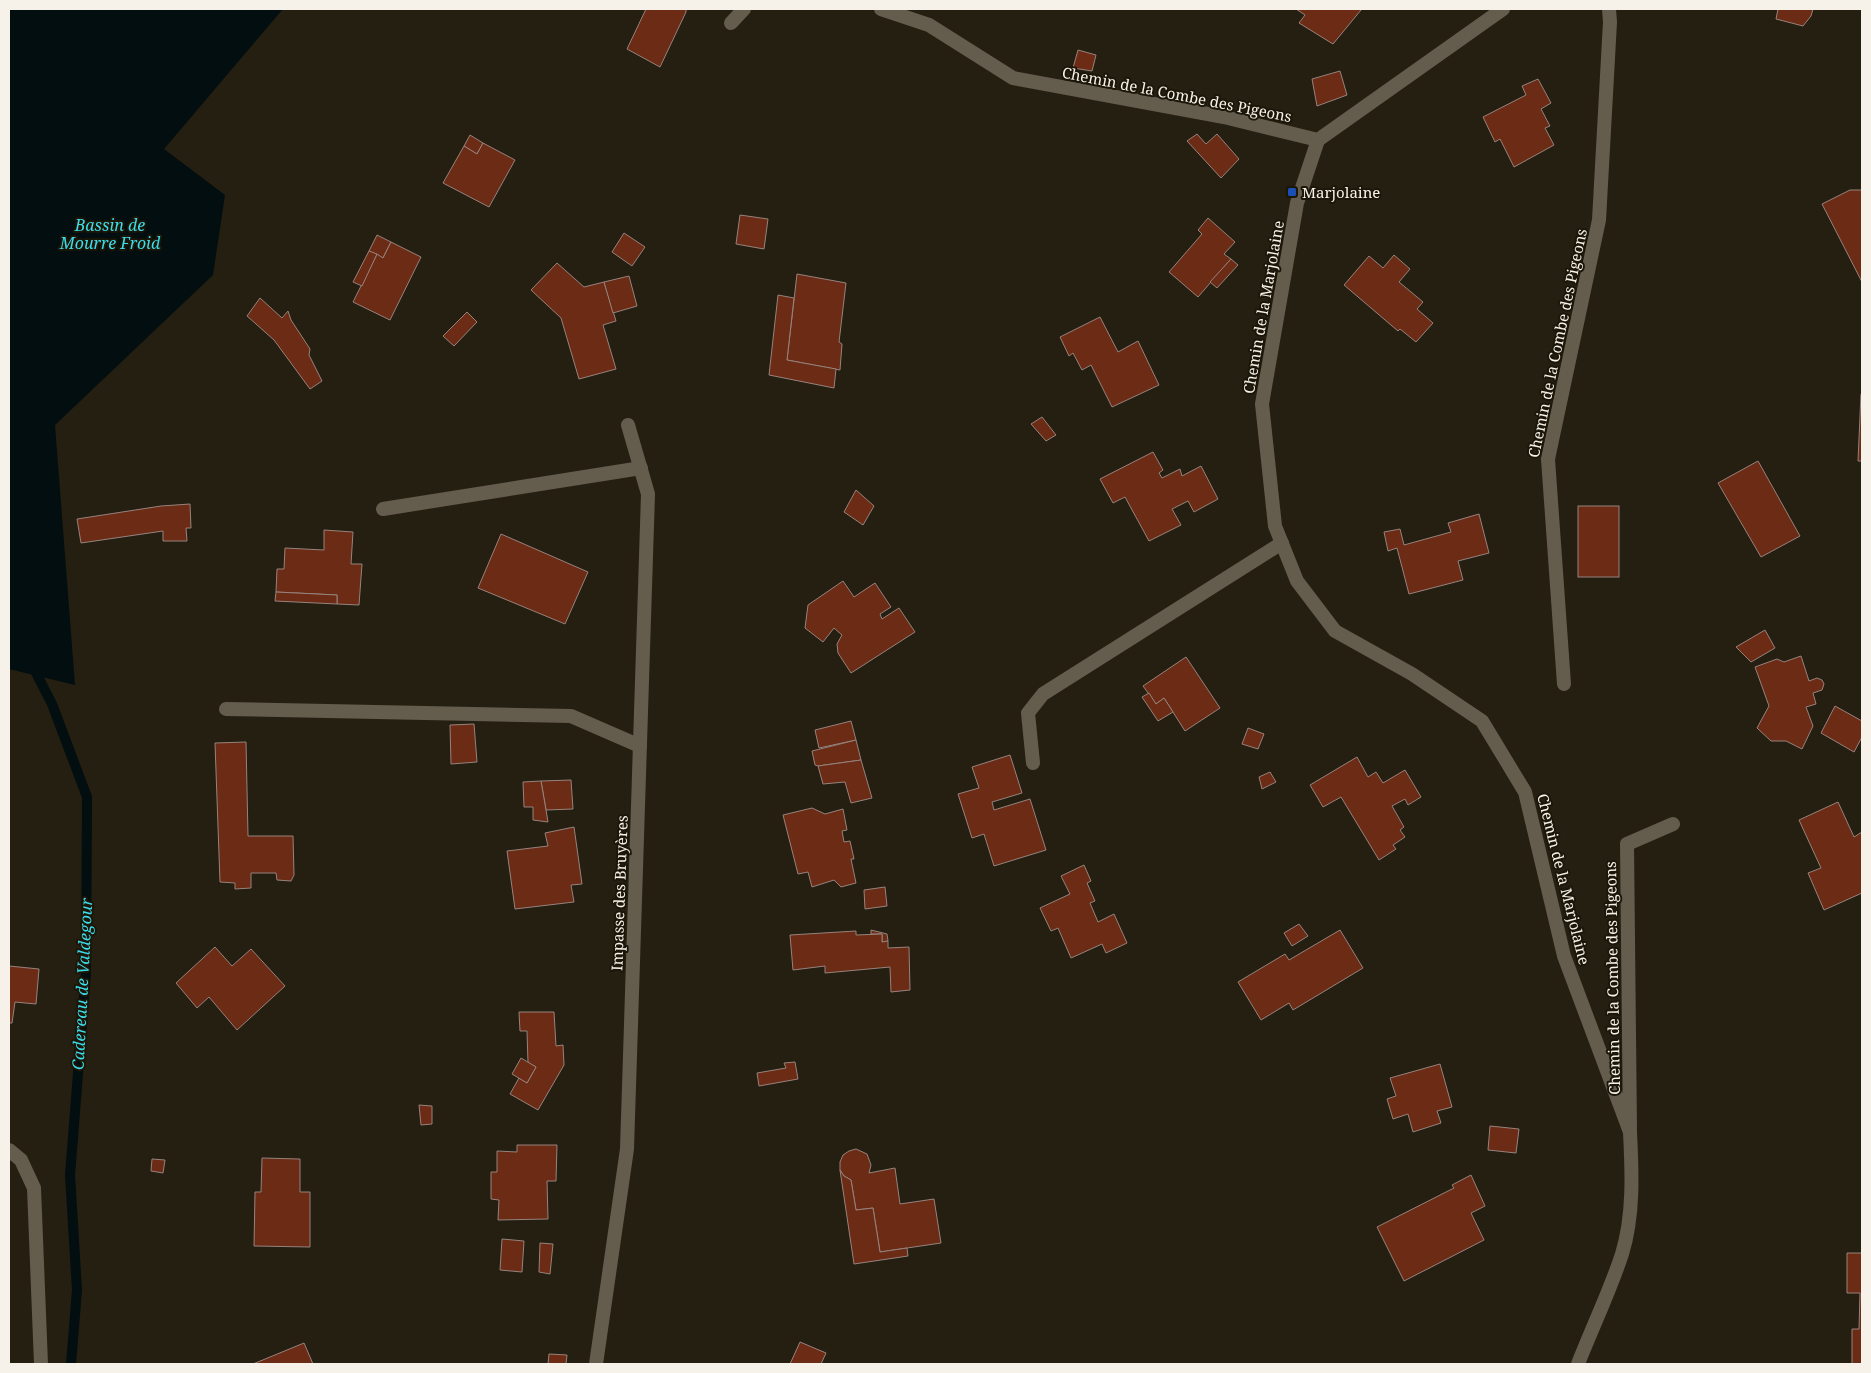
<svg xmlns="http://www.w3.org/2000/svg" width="1871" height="1373" font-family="'Noto Serif',serif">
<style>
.water{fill:#020e0f}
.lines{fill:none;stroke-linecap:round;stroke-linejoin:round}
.stream{stroke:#020e0f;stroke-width:10}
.building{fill:#6c2b15;stroke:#96837d}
.service{stroke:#645d4e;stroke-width:14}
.minor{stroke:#645d4e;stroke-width:14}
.transit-dot{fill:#1a4fb4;stroke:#1c1609;stroke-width:2}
.labels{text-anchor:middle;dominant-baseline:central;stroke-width:4;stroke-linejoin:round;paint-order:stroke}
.street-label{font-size:15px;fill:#f6f2e9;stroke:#1c1609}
.poi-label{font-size:15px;fill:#f6f2e9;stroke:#1c1609;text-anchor:start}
.water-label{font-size:16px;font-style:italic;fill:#3bddeb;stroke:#1c1609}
</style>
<rect width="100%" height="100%" fill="#251f12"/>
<!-- water -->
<path class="water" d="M9 9H283L164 149 225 195 213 275 55 425 75 685 9 669Z"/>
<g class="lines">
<!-- stream -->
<path class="stream" d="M32 665 52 704 87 797 86 972 70 1175 77 1290 71 1364"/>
</g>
<!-- building -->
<g class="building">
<path d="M646 9H686V12L660 67 627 49Z"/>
<path d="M1296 9H1360L1361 10 1333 44 1299 23 1305 15Z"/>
<path d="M1778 9H1813L1811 16 1803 26 1776 19Z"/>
<path d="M1078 50 1096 55 1092 71 1073 68Z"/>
<path d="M1340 71 1347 95 1317 106 1312 79Z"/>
<path d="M1538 79 1551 103 1541 109 1550 126 1545 128 1554 145 1514 167 1500 139 1495 142 1483 117 1526 95 1522 86Z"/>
<path d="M1197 134 1206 144 1217 134 1239 159 1221 178 1187 141Z"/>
<path d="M470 135 483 143 477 154 464 146Z"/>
<path d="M483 143 515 160 489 207 443 183 464 146 477 154Z"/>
<path d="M1850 190H1862V282L1822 204Z"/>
<path d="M740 215 768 219 764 249 736 244Z"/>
<path d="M1208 218 1235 242 1224 254 1231 259 1198 297 1169 272 1202 234 1198 230Z"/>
<path d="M624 233 645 247 632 266 612 252Z"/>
<path d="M377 235 391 242 383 258 369 251Z"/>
<path d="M391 242 421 257 390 320 353 302 377 254 383 258Z"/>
<path d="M369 251 377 254 362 286 353 282Z"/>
<path d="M1394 255 1410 269 1399 282 1423 302 1417 309 1433 323 1416 342 1400 329 1398 331 1344 285 1369 256 1383 268Z"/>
<path d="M1231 259 1238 265 1217 288 1210 282Z"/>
<path d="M557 263 584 287 604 282 616 321 603 325 616 369 579 379 561 318 531 290Z"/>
<path d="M797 274 846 283 839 342 842 344 840 370 787 360Z"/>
<path d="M629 276 637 306 613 313 604 282Z"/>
<path d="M778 295 794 298 787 360 836 369 834 388 769 375Z"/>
<path d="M260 298 282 318 288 311 291 320 310 349 309 355 322 381 310 389 274 340 247 316Z"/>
<path d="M467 312 477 322 454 346 443 336Z"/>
<path d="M1100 317 1118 352 1138 341 1159 385 1112 407 1091 365 1082 370 1073 353 1069 356 1060 337Z"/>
<path d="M1861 394 1862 395V461H1858Z"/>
<path d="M1042 417 1056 435 1046 441 1031 424Z"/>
<path d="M1153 452 1163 470 1159 473 1162 478 1180 469 1182 476 1201 466 1218 499 1194 512 1188 501 1172 509 1181 525 1149 541 1125 497 1113 503 1100 479Z"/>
<path d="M1758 461 1800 536 1761 557 1718 483Z"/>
<path d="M856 490 874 506 863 525 844 512Z"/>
<path d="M190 504 191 528H186L187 541H163V531L81 543 77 519 161 506Z"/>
<rect x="1578" y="506" width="41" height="71"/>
<path d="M1479 514 1489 553 1458 561 1463 580 1409 594 1397 548 1388 551 1384 532 1400 529 1404 545 1451 532 1448 523Z"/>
<path d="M324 530 353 532 351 564H362L359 605 337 604V595L276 592 277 569H284L285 548 324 550Z"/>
<path d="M501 534 588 572 565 624 478 588Z"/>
<path d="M843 581 854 597 875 583 891 607 880 614 882 619 899 608 915 632 851 673 838 653 837 644 842 635 834 628 823 642 805 628 808 605Z"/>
<path d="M276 592 337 595V604L275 601Z"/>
<path d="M1765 630 1775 648 1751 662 1736 647Z"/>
<path d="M1801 656 1809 681 1817 678 1822 680 1824 684 1822 690 1813 693 1816 704 1806 707 1813 726 1802 749 1786 741H1771L1757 728 1769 706 1755 667 1777 659 1784 662Z"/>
<path d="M1186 657 1220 708 1185 731 1164 698 1156 704 1143 686Z"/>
<path d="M1149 693 1156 704 1164 698 1173 712 1158 721 1142 697Z"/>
<path d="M1835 706 1862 721V737L1854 752 1821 733Z"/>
<path d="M851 721 856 740 819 748 815 730Z"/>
<path d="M474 724 477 762 451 764 450 725Z"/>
<path d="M1248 728 1264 734 1258 749 1242 744Z"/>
<path d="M856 740 861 760 818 766 815 765 812 751Z"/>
<path d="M246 742 248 836H293L294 875 291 881 277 880 276 873H251V888L235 889V883L220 882 215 743Z"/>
<path d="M1010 755 1022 793 992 802 994 810 1030 799 1046 850 994 866 984 834 972 838 958 794 979 788 972 767Z"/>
<path d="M1357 757 1368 777 1376 772 1383 783 1405 770 1421 797 1408 805 1405 799 1392 806 1404 827 1400 830 1405 837 1393 845 1396 849 1379 860 1341 797 1323 807 1310 785Z"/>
<path d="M861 760 872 798 851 803 845 782 823 784 818 766Z"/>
<path d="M1270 772 1276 782 1262 789 1259 777Z"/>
<path d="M571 780 573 809 546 810 541 781Z"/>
<path d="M541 781 546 810 548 822 533 820V807H524L523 782Z"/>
<path d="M1838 802 1854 837 1862 832V893L1824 910 1808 873 1821 868 1799 820Z"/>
<path d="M812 808 825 814 843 809 847 830 842 831 844 842 850 841 854 859H851L856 883 841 887 834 880 812 887 808 872 798 874 783 815Z"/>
<path d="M574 827 582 884 571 885 574 902 515 909 507 851 548 846 545 833Z"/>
<path d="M1084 865 1091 881 1087 883 1095 901 1090 903 1098 922 1114 914 1127 943 1106 953 1102 944 1071 958 1058 928 1051 931 1040 908 1070 894 1061 876Z"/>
<path d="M885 887 887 906 865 909 864 890Z"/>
<path d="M1299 924 1308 936 1292 946 1284 933Z"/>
<path d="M871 930 887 934 888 941 882 942V934H871Z"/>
<path d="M1340 930 1363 968 1293 1010 1289 1003 1261 1020 1238 982 1285 954 1289 960Z"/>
<path d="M856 931V935L882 934V942L888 941V948L909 947 910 990 891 992 890 967 825 973V966L793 970 790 935Z"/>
<path d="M215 947 232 966 251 949 285 986 237 1030 209 997 197 1008 176 983Z"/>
<path d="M9 966 39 969 36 1004 15 1002 12 1023H9Z"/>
<path d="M519 1012H554L556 1046 563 1045 564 1065 538 1110 510 1094 519 1078 527 1083 536 1067 528 1063 527 1031H520Z"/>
<path d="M521 1058 536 1067 527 1083 512 1074Z"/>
<path d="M795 1062 798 1079 759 1086 757 1073 786 1068 784 1063Z"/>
<path d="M1440 1064 1452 1107 1437 1111 1441 1123 1413 1132 1408 1114 1393 1119 1387 1099 1396 1096 1390 1078Z"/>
<path d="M419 1105 432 1106V1124L421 1125Z"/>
<path d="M1490 1126 1519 1129 1516 1153 1488 1150Z"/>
<path d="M517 1145H557L556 1181H547L548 1219 498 1220 499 1200 491 1199V1172H497V1151L517 1152Z"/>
<path d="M856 1149 867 1154 871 1165 869 1173 895 1168 900 1204 934 1199 941 1243 880 1252 873 1208 856 1210 851 1180 844 1176 840 1170V1162L843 1155 849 1151Z"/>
<path d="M262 1158 300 1159V1192H310V1247L254 1246 255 1192H261Z"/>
<path d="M152 1159 165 1160 163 1173 151 1171Z"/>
<path d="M840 1170 844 1176 851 1180 856 1210 873 1208 880 1252 907 1248 908 1256 854 1264Z"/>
<path d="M1471 1175 1485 1206 1471 1213 1484 1240 1404 1281 1377 1227 1454 1188 1452 1185Z"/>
<path d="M502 1239 524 1241 522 1272 500 1270Z"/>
<path d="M540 1243 553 1244 550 1274 539 1272Z"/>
<path d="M1847 1253H1862V1364H1852V1329H1859L1860 1293H1847Z"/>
<path d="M800 1342 826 1353 821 1364H790Z"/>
<path d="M304 1343 313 1364H253Z"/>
<path d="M549 1354 567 1355 566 1364H548Z"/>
</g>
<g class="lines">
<!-- service -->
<g class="service">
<path d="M383 509 641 468"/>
<path d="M1564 684 1548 459 1599 220 1610 22 1609 9"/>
<path d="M1033 763 1028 713 1043 694 1282 543"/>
<path d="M1630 1130 1627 844 1673 824"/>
<path d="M9 1150 21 1160 34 1188 41 1364"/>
</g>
<!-- minor -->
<g class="minor">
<path d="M881 9 929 25 1013 78 1224 117 1318 140 1503 9"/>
<path d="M731 23 744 9"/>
<path d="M1318 140 1297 203 1262 404 1275 526 1297 581 1335 631 1412 674 1482 721 1525 792 1564 956 1630 1132C1632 1172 1634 1215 1622 1254 1610 1291 1592 1328 1578 1364"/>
<path d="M226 709 571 716 640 746"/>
<path d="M596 1364 627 1149 648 494 628 425"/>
</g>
</g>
<!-- markers -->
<rect class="transit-dot" x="1287" y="187" width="10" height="10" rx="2.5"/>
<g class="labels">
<!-- street labels -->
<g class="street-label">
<text transform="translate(1177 94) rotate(11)">Chemin de la Combe des Pigeons</text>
<text transform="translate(1263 307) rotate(-80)">Chemin de la Marjolaine</text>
<text transform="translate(1557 343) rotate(-78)">Chemin de la Combe des Pigeons</text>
<text transform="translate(1564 879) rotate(76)">Chemin de la Marjolaine</text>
<text transform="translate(619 893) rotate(-88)">Impasse des Bruyères</text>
<text transform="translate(1612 978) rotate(-91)">Chemin de la Combe des Pigeons</text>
</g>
<!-- poi labels -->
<g class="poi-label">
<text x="1302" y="192">Marjolaine</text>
</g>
<!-- water labels -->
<g class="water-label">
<text x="110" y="225">Bassin de<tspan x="110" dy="18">Mourre Froid</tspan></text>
<text transform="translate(82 984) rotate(-87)">Cadereau de Valdegour</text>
</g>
</g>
<!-- border -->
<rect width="1871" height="1373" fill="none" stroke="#f6f2e9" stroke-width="20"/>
</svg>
